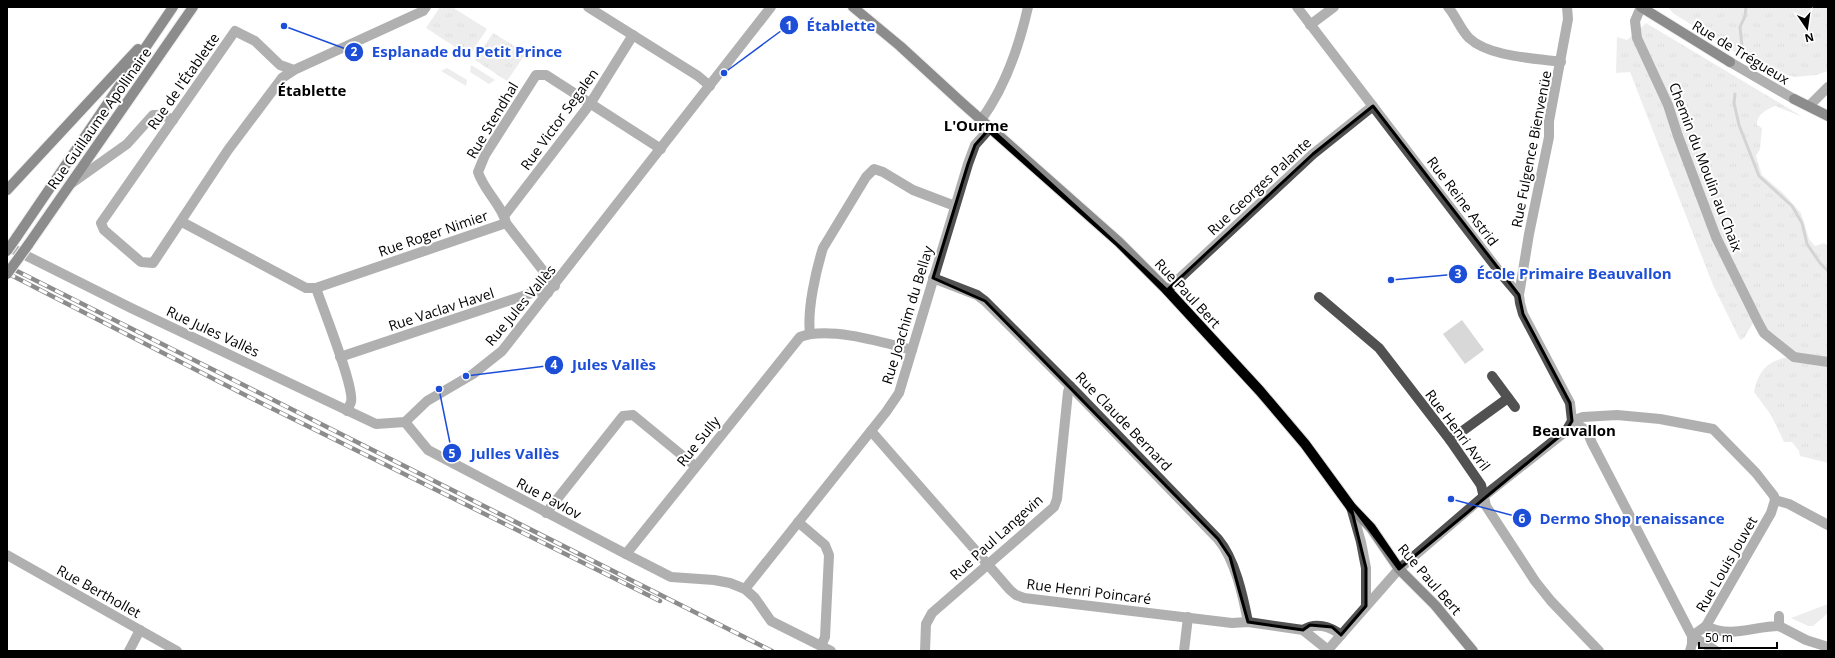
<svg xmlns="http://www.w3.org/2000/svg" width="1835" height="658" font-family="'Open Sans',sans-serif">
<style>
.grass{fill:#d8d8d8}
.park{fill:url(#park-tufts)}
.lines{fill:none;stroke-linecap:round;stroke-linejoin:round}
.stream{stroke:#9f9f9f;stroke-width:3}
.major-casing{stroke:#dbdbdb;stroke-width:12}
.minor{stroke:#515151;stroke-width:10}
.major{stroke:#000;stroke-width:10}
.rail-casing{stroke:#000;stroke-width:4.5}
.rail{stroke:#fff;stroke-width:3;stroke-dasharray:9;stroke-linecap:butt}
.major-bridge-casing{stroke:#dbdbdb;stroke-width:12;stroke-linecap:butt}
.major-bridge{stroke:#000;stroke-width:10}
.marked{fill:none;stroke:#000;stroke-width:3;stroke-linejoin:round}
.labels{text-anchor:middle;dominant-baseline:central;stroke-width:4;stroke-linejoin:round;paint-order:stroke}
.street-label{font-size:14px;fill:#000;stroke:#fff}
.neighbourhood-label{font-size:15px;font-weight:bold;fill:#000;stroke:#fff}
.leader{fill:none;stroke:#1d4ed8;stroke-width:1.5}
.callout-dot{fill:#1d4ed8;stroke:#fff;stroke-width:1.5}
.mark-label{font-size:12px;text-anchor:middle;font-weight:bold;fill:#fff}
.callout-label{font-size:15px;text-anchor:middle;font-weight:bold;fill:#1d4ed8;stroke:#fff;stroke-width:4;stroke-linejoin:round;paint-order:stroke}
</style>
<defs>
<pattern id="park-tufts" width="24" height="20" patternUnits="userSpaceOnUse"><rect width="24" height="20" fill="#d8d8d8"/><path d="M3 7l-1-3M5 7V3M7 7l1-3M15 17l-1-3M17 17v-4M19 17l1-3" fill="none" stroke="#b8b8b8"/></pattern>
</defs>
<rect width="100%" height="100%" fill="#fff"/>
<!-- grass -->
<g class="grass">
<path d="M471 65 495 80 489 84 470 72Z"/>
<path d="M447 68 467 80 466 86 441 71Z"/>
<path d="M1462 320 1484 350 1465 364 1443 334Z"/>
<path d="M1828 604V613L1813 626H1808L1791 618Z"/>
</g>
<!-- park -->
<g class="park">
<path d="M440 7H452L487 29 469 56 426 28Z"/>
<path d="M1668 7H1828V71L1816 75 1795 77 1755 67 1735 52 1673 13Z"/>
<path d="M1646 23 1803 117 1775 106C1767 109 1756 115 1757 125L1762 128 1760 149 1756 156 1762 175 1783 193 1801 213 1809 239 1815 246 1824 243 1828 246V463L1800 456 1799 451 1792 442H1784L1771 415 1754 392C1759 370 1766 362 1788 357L1753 323 1744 338 1740 340 1713 285 1630 72 1616 73 1617 37 1627 40Z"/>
<path d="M493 33 526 53 507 81 475 60Z"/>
</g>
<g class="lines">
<!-- stream -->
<g class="stream">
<path d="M1743 56 1740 27 1745 16 1746 7"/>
<path d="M1735 94 1734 103 1739 125 1759 176 1792 206 1802 223 1807 244 1820 263 1828 271"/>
</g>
<defs>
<g id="major">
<path d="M853 7 900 46 961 102 1119 242 1167 290 1260 391 1305 444 1351 507 1371 528 1399 569 1435 605 1473 651"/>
<path d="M1641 7 1730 62"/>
<path d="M1794 99 1828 116"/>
<path d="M7 190 138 49"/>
<path d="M16 238 173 7"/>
<path d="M28 245 193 7"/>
</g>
</defs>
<!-- major casing -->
<use href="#major" class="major-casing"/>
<!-- minor -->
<g class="minor">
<path d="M588 7 698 76 710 86"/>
<path d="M1297 7 1502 275 1519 295"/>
<path d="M1448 7C1456 16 1460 29 1469 38 1489 57 1535 58 1561 62"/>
<path d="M1567 7 1568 19 1549 121V137L1529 234 1519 295 1520 303 1523 314 1570 403 1572 421"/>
<path d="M1641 7 1635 21 1637 38 1668 105 1678 136 1716 237 1759 324 1764 333 1794 357 1828 362"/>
<path d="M1310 25 1334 7"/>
<path d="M1730 62 1794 99"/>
<path d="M294 70 280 65 255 41 235 31 101 223 104 230 141 262 153 263 228 150 282 78 294 70 423 11 426 7"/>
<path d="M1809 106 1828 87"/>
<path d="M981 120C1006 86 1019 47 1028 7"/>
<path d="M72 183 127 144 153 115H163L173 120"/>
<path d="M504 216 590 104 633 35"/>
<path d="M182 222 306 288H316L506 223 555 286"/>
<path d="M506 223C502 205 484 191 478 172L485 155 536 75H546L661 149"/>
<path d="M7 246 131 308 376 424 405 422 427 401 473 374 502 351 771 7"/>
<path d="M933 278 977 295 985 301 1076 392 1218 539C1235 559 1243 596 1248 622"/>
<path d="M316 288C322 306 355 388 351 402 350 405 348 408 347 411"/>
<path d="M1167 290 1313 154 1373 106"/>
<path d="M1319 297 1379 348 1450 440 1481 485 1486 506 1535 581 1551 601 1599 651"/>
<path d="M810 333C807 310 816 270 823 248L866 177 874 169 883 172 913 190 955 206"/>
<path d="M340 357 544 289 548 293"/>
<path d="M1492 376 1515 407"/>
<path d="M1572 421 1583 417 1617 415 1660 419 1713 429 1756 473 1774 496 1775 500 1771 513 1706 626 1692 636"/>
<path d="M1572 421 1587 431 1592 443 1692 636 1716 651"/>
<path d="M405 422 428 450 626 554"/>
<path d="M871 431 997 575 1010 590 1016 595 1024 598 1232 623 1248 622 1303 630 1328 650"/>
<path d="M1450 440 1508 398"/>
<path d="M1775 500 1789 504 1828 525"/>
<path d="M1351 507 1361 542 1366 568V606"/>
<path d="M546 513 623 416 633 415 695 466"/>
<path d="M798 522 825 545 829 555 825 637 821 646"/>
<path d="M7 555 177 651"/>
<path d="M745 589 886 412 899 393 968 164 975 145 990 128"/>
<path d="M1706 626C1731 639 1754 626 1779 626V616"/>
<path d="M1779 626 1806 640 1828 647"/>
<path d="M1303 630C1315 622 1330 626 1341 635"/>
<path d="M129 651 140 630"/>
<path d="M831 651 771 621 755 598 745 589 730 583 714 580 671 577 626 554 800 337C828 326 882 342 912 350"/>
<path d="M925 651 926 624 932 613 1054 507 1057 499 1068 392 1070 386"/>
<path d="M1184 651 1188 617"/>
<path d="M1327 651 1399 569 1484 496 1566 431 1572 421"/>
<path d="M1690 651 1692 644V636"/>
</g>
<!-- major -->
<use href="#major" class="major"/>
<defs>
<g id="rail">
<path d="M7 266 772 651"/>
<path d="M7 273 247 396 660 601"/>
</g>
</defs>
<!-- rail casing -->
<use href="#rail" class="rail-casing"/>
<!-- rail -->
<use href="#rail" class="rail"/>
<defs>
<g id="major-bridge">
<path d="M7 251 16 238"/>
<path d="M7 274 28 245"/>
</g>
</defs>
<!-- major-bridge casing -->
<use href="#major-bridge" class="major-bridge-casing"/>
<!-- major-bridge -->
<use href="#major-bridge" class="major-bridge"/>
</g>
<!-- marked area -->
<path d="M0 0H1835V658H0ZM1373 106 1519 295 1523 314 1570 403 1572 421 1566 431 1399 569 1350 503 1366 568V606L1341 635 1332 627 1310 625 1303 630 1248 622 1230 557 1218 539 985 301 933 278 968 164 975 145 990 128 1167 290 1313 154Z" fill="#fff" fill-opacity=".55" fill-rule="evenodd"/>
<path class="marked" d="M1373 106 1519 295 1523 314 1570 403 1572 421 1566 431 1399 569 1350 503 1366 568V606L1341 635 1332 627 1310 625 1303 630 1248 622 1230 557 1218 539 985 301 933 278 968 164 975 145 990 128 1167 290 1313 154Z"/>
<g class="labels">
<!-- street labels -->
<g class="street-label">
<text transform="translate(1741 52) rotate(31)">Rue de Trégueux</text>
<text transform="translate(183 81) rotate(-55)">Rue de l'Établette</text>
<text transform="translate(99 118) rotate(-55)">Rue Guillaume Apollinaire</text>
<text transform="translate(559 119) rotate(-54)">Rue Victor Segalen</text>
<text transform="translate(492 120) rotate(-59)">Rue Stendhal</text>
<text transform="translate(1531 149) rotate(-79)">Rue Fulgence Bienvenüe</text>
<text transform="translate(1706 167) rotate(69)">Chemin du Moulin au Chaix</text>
<text transform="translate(1259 186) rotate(-43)">Rue Georges Palante</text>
<text transform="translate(1463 201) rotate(53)">Rue Reine Astrid</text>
<text transform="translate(433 233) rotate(-19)">Rue Roger Nimier</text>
<text transform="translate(1188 293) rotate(47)">Rue Paul Bert</text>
<text transform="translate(520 305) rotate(-50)">Rue Jules Vallès</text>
<text transform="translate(441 309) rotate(-18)">Rue Vaclav Havel</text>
<text transform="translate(907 315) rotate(-73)">Rue Joachim du Bellay</text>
<text transform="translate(213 331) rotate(25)">Rue Jules Vallès</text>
<text transform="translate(1124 421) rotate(46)">Rue Claude Bernard</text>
<text transform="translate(1458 430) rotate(53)">Rue Henri Avril</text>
<text transform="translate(698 441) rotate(-51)">Rue Sully</text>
<text transform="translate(549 498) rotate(28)">Rue Pavlov</text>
<text transform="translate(996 537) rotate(-42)">Rue Paul Langevin</text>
<text transform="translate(1726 564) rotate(-60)">Rue Louis Jouvet</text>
<text transform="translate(1430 579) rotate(49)">Rue Paul Bert</text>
<text transform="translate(99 591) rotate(29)">Rue Berthollet</text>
<text transform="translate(1089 591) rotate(7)">Rue Henri Poincaré</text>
</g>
<!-- neighbourhood labels -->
<g class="neighbourhood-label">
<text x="312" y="90">Établette</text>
<text x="976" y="125">L'Ourme</text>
<text x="1574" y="430">Beauvallon</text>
</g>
</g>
<!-- callouts -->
<path class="leader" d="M724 73L789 25M284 26L354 52M1391 280L1458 274M466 376L554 365M439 389L452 453M1451 499L1522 518"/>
<g class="callout-dot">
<circle cx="724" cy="73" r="4"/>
<circle cx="284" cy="26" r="4"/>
<circle cx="1391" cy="280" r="4"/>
<circle cx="466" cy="376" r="4"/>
<circle cx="439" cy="389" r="4"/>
<circle cx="1451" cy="499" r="4"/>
<circle cx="789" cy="25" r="10"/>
<circle cx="354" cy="52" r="10"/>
<circle cx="1458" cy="274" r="10"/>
<circle cx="554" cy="365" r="10"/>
<circle cx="452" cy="453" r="10"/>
<circle cx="1522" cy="518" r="10"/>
</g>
<g class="mark-label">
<text x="789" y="30">1</text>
<text x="354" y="56">2</text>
<text x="1458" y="278">3</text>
<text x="554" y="369">4</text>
<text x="452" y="458">5</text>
<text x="1522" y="523">6</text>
</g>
<g class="callout-label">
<text x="841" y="31">Établette</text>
<text x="467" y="57">Esplanade du Petit Prince</text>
<text x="1574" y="279">École Primaire Beauvallon</text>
<text x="614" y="370">Jules Vallès</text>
<text x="515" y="459">Julles Vallès</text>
<text x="1632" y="524">Dermo Shop renaissance</text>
</g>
<!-- border -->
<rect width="1835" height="658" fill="none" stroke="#000000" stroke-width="16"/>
<!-- north arrow -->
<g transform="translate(1807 28) rotate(167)" stroke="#ffffff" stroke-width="3" paint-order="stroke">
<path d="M0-3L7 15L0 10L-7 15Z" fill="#000000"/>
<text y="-6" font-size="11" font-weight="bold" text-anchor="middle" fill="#000000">N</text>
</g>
<!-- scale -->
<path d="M1699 642v6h78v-6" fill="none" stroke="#000000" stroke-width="2"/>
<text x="1705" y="642" font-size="12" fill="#000000" stroke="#ffffff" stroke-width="3" paint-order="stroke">50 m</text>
</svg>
